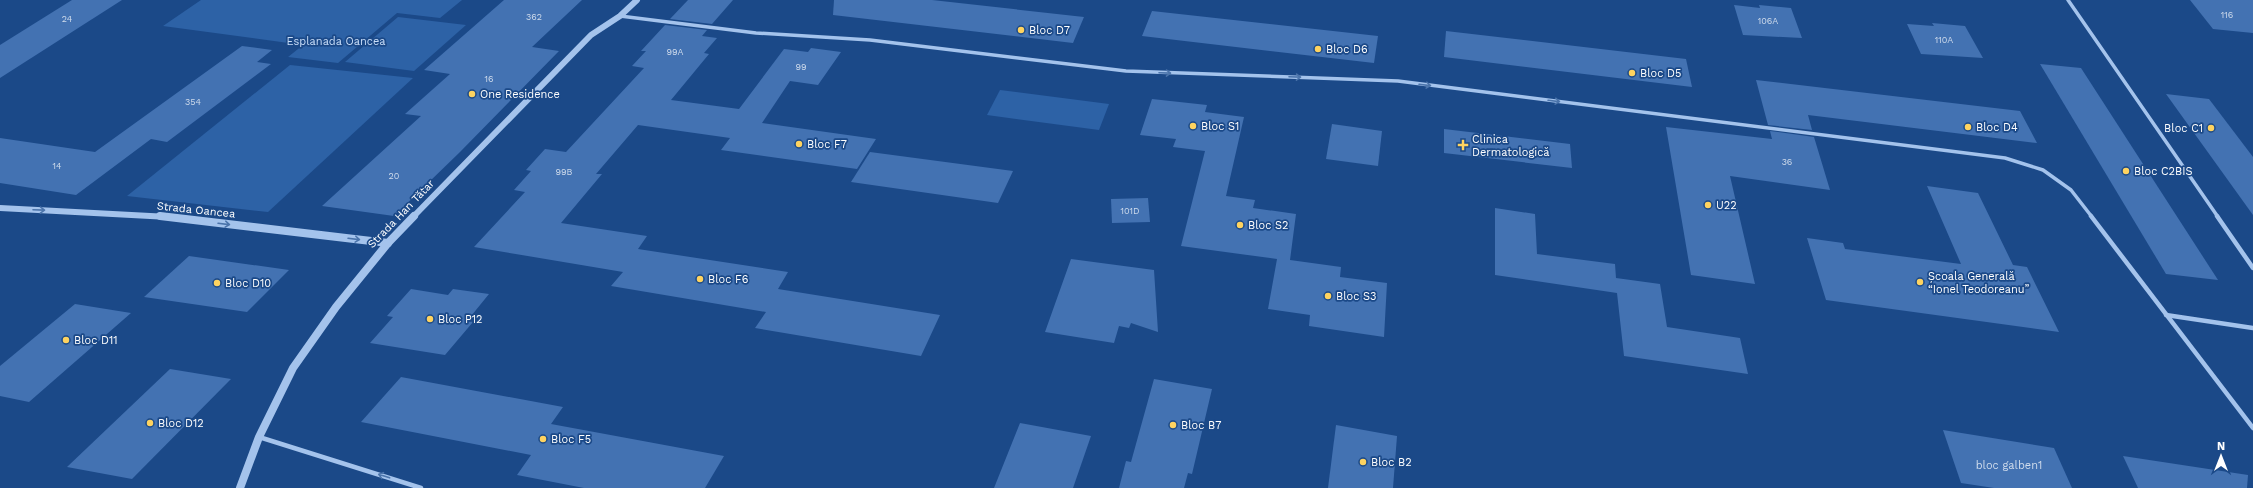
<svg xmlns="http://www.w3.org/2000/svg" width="2253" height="488" font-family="'Work Sans',sans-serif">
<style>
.green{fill:#2d62a6}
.building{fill:#4372b2}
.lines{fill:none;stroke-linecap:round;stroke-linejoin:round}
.minor-far1{stroke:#a4c3ec;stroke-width:3.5}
.minor{stroke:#a4c3ec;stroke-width:4.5}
.tertiary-far1{stroke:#a4c3ec;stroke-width:6}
.tertiary{stroke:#a4c3ec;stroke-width:8}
.oneway{stroke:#4b74ab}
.poi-dot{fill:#fed360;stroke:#1b4988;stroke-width:1.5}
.labels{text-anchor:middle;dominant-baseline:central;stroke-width:3.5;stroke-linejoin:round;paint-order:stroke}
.number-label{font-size:9px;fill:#d0dcec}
.poi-label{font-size:11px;fill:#fff;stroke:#1b4988;text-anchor:start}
.park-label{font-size:11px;fill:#c9def9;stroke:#1b4988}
.street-label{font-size:11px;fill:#fff;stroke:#1b4988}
.near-number-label{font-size:11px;fill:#d0dcec}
</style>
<rect width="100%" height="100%" fill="#1b4988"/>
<!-- green -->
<g class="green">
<path d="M201 0H462L440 18 397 13 338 63 288 57 303 45 163 26Z"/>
<path d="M398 17 466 25 414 71 345 62Z"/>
<path d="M290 65 413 78 268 212 127 196Z"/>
<path d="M1000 90 1109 104 1099 130 987 115Z"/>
</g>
<!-- building -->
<g class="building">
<path d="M72 0H122L0 78V45Z"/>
<path d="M504 0H582L532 47 559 51 460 152 394 216 322 206 421 116 405 114 450 74 424 70Z"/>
<path d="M688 0H733L712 24 670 19Z"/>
<path d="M834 0H932L1084 17 1073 43 833 15Z"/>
<path d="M2190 0H2253V33L2213 29Z"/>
<path d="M1734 5 1760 8 1759 5 1791 8 1802 38 1743 35Z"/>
<path d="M1152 11 1378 36 1374 63 1142 36Z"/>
<path d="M1932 23 1965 26 1983 58 1921 54 1907 24 1934 26Z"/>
<path d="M665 25 707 30 702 36 717 38 704 53 709 54 671 100 739 109 784 49 808 52 811 48 841 52 818 85 790 81 762 123 876 139 857 169 721 150 730 138 638 125 596 174H602L561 223 647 236 638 249 788 272 778 289 940 315 921 356 755 328 766 312 611 286 623 272 474 247 525 192 514 190 531 171 526 170 545 149 566 152 644 68 632 66 646 51H641Z"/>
<path d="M1446 31 1686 59 1692 87 1444 57Z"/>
<path d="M242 46 272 50 257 62 271 64 167 142 151 139 76 195 0 183V138L95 152Z"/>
<path d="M2040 64 2081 68 2218 280 2166 274Z"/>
<path d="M1756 80 2020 111 2037 143 1808 115 1812 130 1768 125Z"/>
<path d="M2166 94 2209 99 2253 157V215Z"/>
<path d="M1152 99 1207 105 1205 112 1244 117 1226 196 1255 200 1253 208 1296 214 1290 260 1341 267 1340 277 1387 283 1384 337 1309 326 1310 315 1268 309 1277 259 1181 246 1205 151 1173 147 1176 139 1140 135Z"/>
<path d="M1332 124 1382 131 1378 166 1326 159Z"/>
<path d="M1666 127 1772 139 1770 131 1814 137 1830 190 1730 176 1755 284 1691 275Z"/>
<path d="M1444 129 1570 144 1572 168 1444 153Z"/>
<path d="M870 152 1013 171 998 203 851 182Z"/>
<path d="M1927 186 1978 193 2013 265 2027 267 2059 332 1826 300 1807 238 1843 243 1845 249 1961 264Z"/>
<path d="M1148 198 1150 222 1112 223 1111 199Z"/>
<path d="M1495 208 1535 214 1537 254 1615 264 1616 278 1660 284 1667 327 1740 338 1748 374 1624 356 1617 293 1495 275Z"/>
<path d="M189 256 289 270 247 312 144 297Z"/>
<path d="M1071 259 1154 270 1158 332 1131 323 1129 328 1119 326 1114 343 1045 332Z"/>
<path d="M411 289 448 295 453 289 489 294 467 321 473 322 445 355 370 343 393 317 387 316Z"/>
<path d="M75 304 131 313 29 402 0 396V366Z"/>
<path d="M170 369 231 379 132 479 67 467Z"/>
<path d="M401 377 563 407 551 424 724 456 705 488H584L517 475 531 455 361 422Z"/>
<path d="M1154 379 1212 389 1192 474 1188 473 1184 488H1119L1126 461 1131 462Z"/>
<path d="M1020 423 1091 436 1073 488H994Z"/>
<path d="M1336 425 1397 436 1393 488H1328Z"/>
<path d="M1943 430 2054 448 2072 488H1994L1961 483Z"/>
<path d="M2123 456 2248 475 2247 488H2138Z"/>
</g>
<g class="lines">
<!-- minor-far1 -->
<g class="minor-far1">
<path d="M2068 0 2218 217"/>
<path d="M620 16 756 33 870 40 1126 71 1398 81 2005 158 2043 170 2071 190 2092 217"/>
</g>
<!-- minor -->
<g class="minor">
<path d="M2091 216 2253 428"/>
<path d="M2217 216 2253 268"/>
<path d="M2166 315 2253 328"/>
<path d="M259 437 421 488"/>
</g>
<!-- tertiary-far1 -->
<g class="tertiary-far1">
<path d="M0 208 169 217"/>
<path d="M413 217 591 35 620 16 637 0"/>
</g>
<!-- tertiary -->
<g class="tertiary">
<path d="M160 216 388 243"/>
<path d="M240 488 259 437 293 368 336 307 388 243 414 216"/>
</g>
</g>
<!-- one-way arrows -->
<defs><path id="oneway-shaft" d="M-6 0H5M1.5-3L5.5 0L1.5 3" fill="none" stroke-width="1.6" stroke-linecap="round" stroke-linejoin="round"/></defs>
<g class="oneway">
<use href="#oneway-shaft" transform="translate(1165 73) rotate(2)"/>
<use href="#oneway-shaft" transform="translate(1295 77) rotate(2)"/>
<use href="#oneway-shaft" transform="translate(1425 85) rotate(7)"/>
<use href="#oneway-shaft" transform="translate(1554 101) rotate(7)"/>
<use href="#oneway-shaft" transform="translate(39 210) rotate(2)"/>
<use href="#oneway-shaft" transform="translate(224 224) rotate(7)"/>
<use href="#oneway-shaft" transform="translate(354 239) rotate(7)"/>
<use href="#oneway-shaft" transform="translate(384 476) rotate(-162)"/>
</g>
<!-- markers -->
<g class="poi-dot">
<circle cx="1021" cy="30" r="4"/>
<circle cx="1318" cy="49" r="4"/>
<circle cx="1632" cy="73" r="4"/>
<circle cx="472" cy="94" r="4"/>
<circle cx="1193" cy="126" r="4"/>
<circle cx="1968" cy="127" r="4"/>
<circle cx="2211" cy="128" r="4"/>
<circle cx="799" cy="144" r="4"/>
<path d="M1461 139h4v4h4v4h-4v4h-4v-4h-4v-4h4z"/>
<circle cx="2126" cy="171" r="4"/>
<circle cx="1708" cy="205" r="4"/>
<circle cx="1240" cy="225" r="4"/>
<circle cx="700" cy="279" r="4"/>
<circle cx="1920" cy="282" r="4"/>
<circle cx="217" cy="283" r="4"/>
<circle cx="1328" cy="296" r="4"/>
<circle cx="430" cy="319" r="4"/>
<circle cx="66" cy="340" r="4"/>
<circle cx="150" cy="423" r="4"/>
<circle cx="1173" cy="425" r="4"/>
<circle cx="543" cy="439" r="4"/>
<circle cx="1363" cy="462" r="4"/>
</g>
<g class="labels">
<!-- number labels -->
<g class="number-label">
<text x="2227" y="15">116</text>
<text x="534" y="17">362</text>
<text x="67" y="19">24</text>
<text x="1768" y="21">106A</text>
<text x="1944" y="40">110A</text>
<text x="675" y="52">99A</text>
<text x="801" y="67">99</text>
<text x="489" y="79">16</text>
<text x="193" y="102">354</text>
<text x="1787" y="162">36</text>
<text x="57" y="166">14</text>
<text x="564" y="172">99B</text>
<text x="394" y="176">20</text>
<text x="1130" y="211">101D</text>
</g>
<!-- poi labels -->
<g class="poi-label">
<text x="1029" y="30">Bloc D7</text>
<text x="1326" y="49">Bloc D6</text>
<text x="1640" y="73">Bloc D5</text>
<text x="480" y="94">One Residence</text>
<text x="1201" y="126">Bloc S1</text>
<text x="1976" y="127">Bloc D4</text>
<text x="2203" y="128" text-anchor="end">Bloc C1</text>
<text x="1472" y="139">Clinica<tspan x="1472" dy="13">Dermatologică</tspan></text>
<text x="807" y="144">Bloc F7</text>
<text x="2134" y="171">Bloc C2BIS</text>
<text x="1716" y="205">U22</text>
<text x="1248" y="225">Bloc S2</text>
<text x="1928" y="276">Școala Generală<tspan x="1928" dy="13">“Ionel Teodoreanu”</tspan></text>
<text x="708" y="279">Bloc F6</text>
<text x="225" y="283">Bloc D10</text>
<text x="1336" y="296">Bloc S3</text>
<text x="438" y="319">Bloc P12</text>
<text x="74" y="340">Bloc D11</text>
<text x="158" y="423">Bloc D12</text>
<text x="1181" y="425">Bloc B7</text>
<text x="551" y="439">Bloc F5</text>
<text x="1371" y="462">Bloc B2</text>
</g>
<!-- park labels -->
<g class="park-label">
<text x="336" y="41">Esplanada Oancea</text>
</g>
<!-- street labels -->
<g class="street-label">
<text transform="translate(196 210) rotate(6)">Strada Oancea</text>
<text transform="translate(401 214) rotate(-46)">Strada Han Tătar</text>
</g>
<!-- near-number labels -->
<g class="near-number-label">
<text x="2009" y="465">bloc galben1</text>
</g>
</g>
<!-- north arrow -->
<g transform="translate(2221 456)" stroke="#1b4988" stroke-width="3" paint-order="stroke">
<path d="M0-3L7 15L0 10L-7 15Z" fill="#ffffff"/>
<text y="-6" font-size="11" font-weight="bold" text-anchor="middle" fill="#ffffff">N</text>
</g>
</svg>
